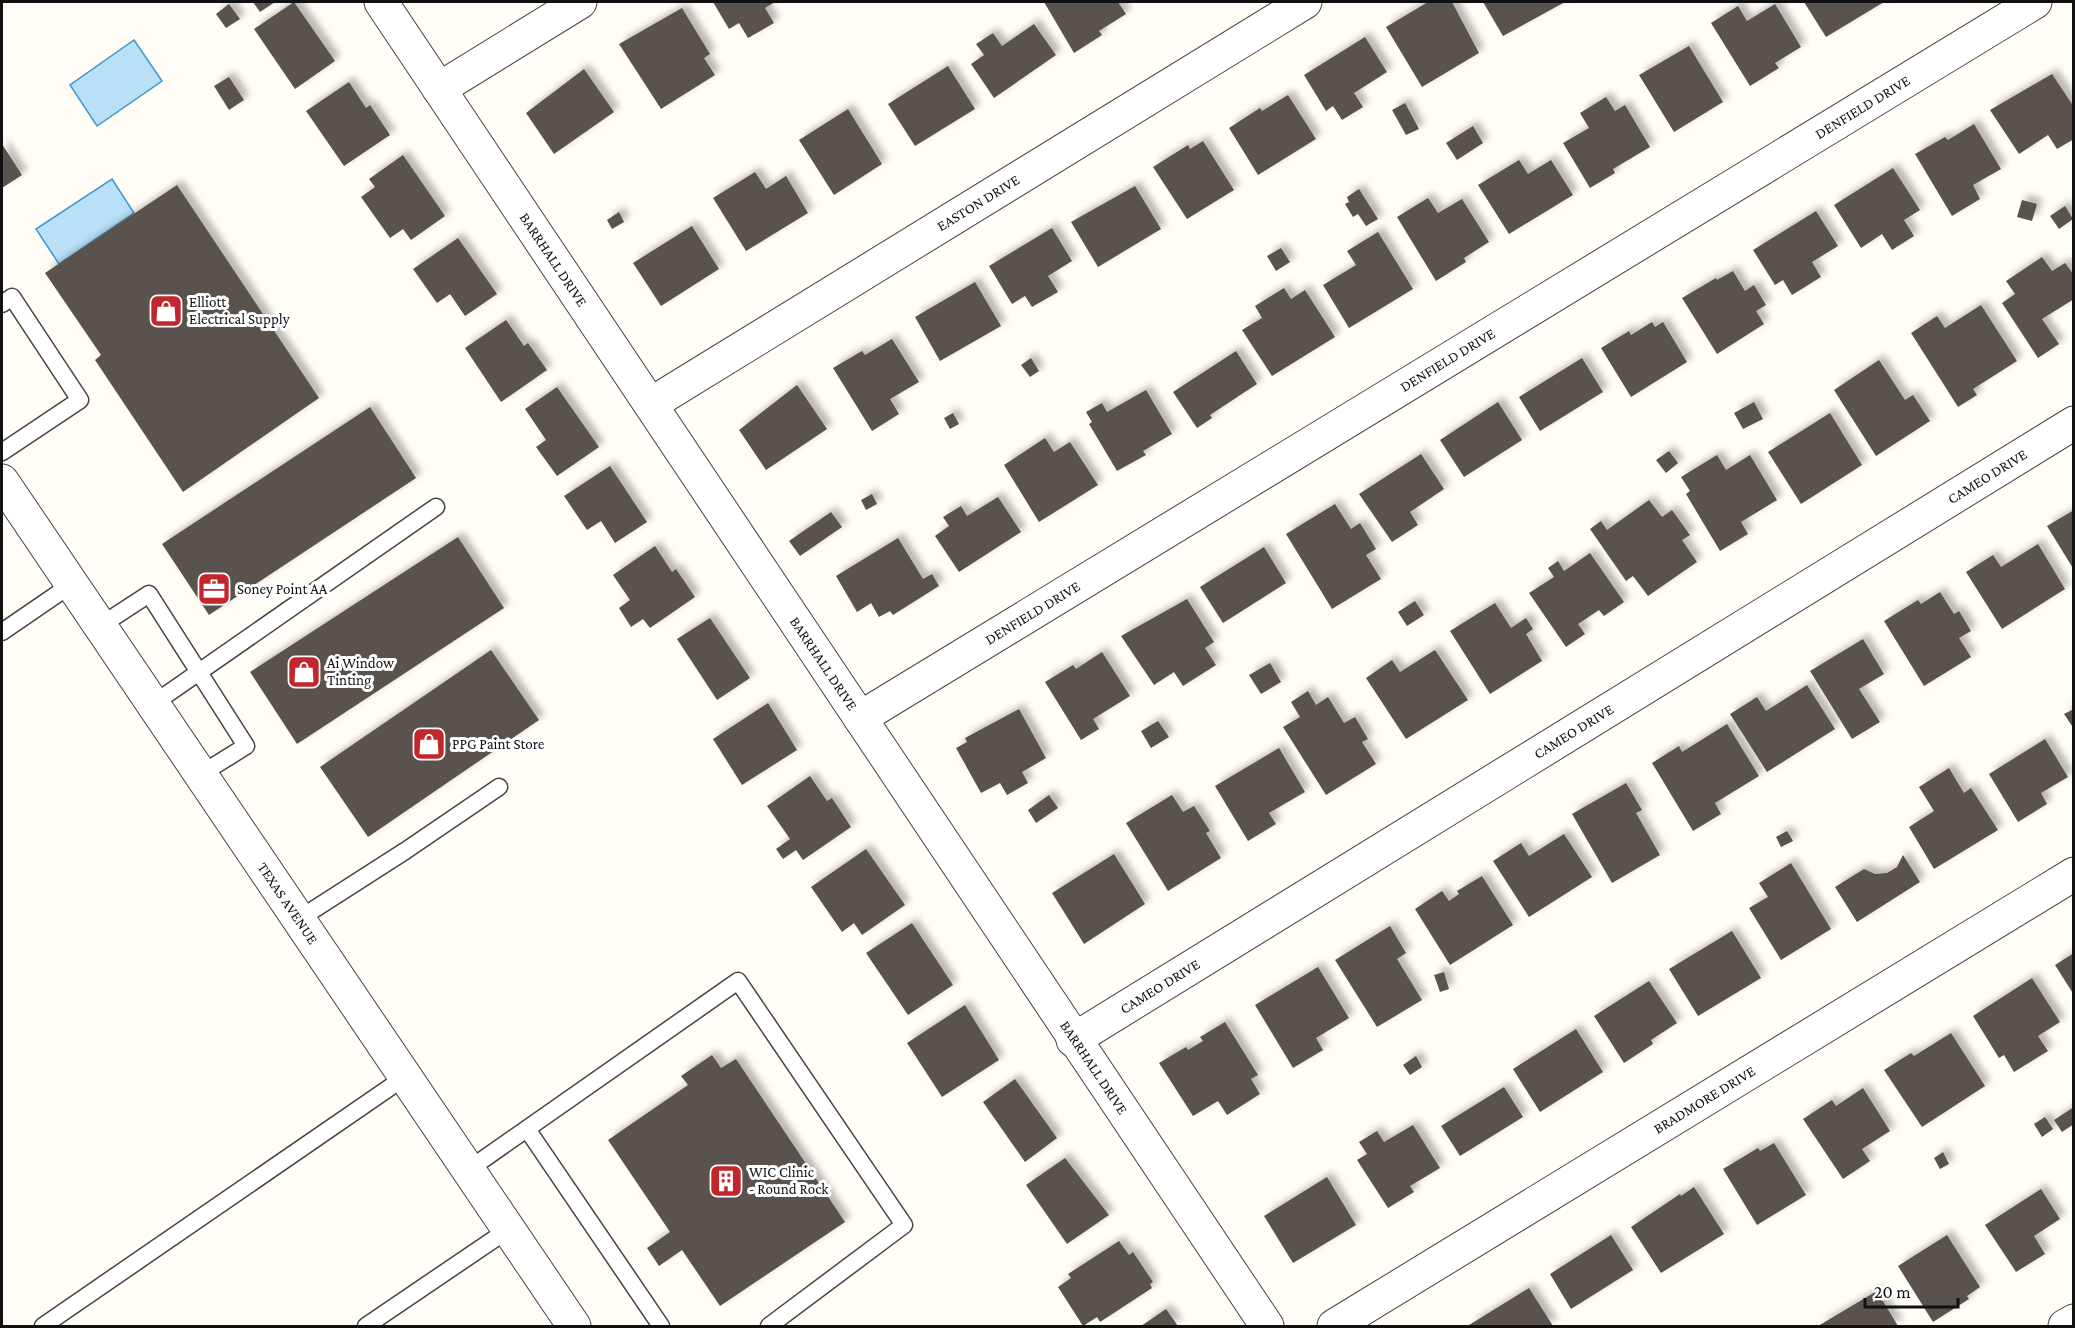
<svg xmlns="http://www.w3.org/2000/svg" width="2075" height="1328" font-family="'Crimson Pro',serif">
<style>
.water{fill:#b9e0f7;stroke:#3f96cf;stroke-width:1.5}
.building{fill:#5a524d;filter:url(#shadow)}
.lines{fill:none;stroke-linecap:round;stroke-linejoin:round}
.service-casing{stroke:#444;stroke-width:19}
.minor-casing{stroke:#444;stroke-width:35}
.service{stroke:#fff;stroke-width:16}
.minor{stroke:#fff;stroke-width:33}
.labels{text-anchor:middle;dominant-baseline:central;stroke-width:6;stroke-linejoin:round;paint-order:stroke}
.street-label{font-size:15px;fill:#111;stroke:#fff}
.poi-label{font-size:15px;fill:#111;stroke:#fff;text-anchor:start}
</style>
<defs>
<filter id="shadow"><feDropShadow dx="5.5" dy="-5.5" stdDeviation="3" flood-color="#0004"/></filter>
</defs>
<rect width="100%" height="100%" fill="#fffdf5"/>
<!-- water -->
<g class="water">
<path d="M134 40 162 81 97 126 70 85Z"/>
<path d="M112 179 134 213 59 264 36 229Z"/>
</g>
<!-- building -->
<g class="building">
<path d="M253 2H275L260 12Z"/>
<path d="M294 2 335 61 295 89 254 29Z"/>
<path d="M713 2H775L765 8 774 23 748 38 739 23 729 29Z"/>
<path d="M1044 2H1118L1126 14 1099 31 1102 35 1074 53Z"/>
<path d="M1428 2H1452L1479 53 1422 87 1386 27Z"/>
<path d="M1483 2H1565L1503 36Z"/>
<path d="M1804 2H1884L1826 37Z"/>
<path d="M229 4 240 19 226 28 216 14Z"/>
<path d="M1775 4 1801 47 1775 63 1779 68 1750 86 1711 23 1738 6 1747 21Z"/>
<path d="M682 8 710 54 704 58 715 75 661 109 619 44Z"/>
<path d="M1034 24 1056 55 994 98 971 64 984 55 976 44 993 33 1002 46Z"/>
<path d="M1365 37 1387 72 1354 93 1363 107 1342 120 1333 106 1326 111 1304 75Z"/>
<path d="M1689 46 1723 102 1674 132 1639 75Z"/>
<path d="M948 66 975 109 915 146 888 104Z"/>
<path d="M584 69 614 112 554 154 526 113Z"/>
<path d="M2052 74 2074 107V139L2057 149 2048 135 2019 154 1990 110Z"/>
<path d="M229 77 244 100 229 110 214 86Z"/>
<path d="M349 82 366 108 370 105 390 135 344 166 306 111Z"/>
<path d="M1288 95 1316 139 1258 175 1229 128 1260 108 1262 111Z"/>
<path d="M1606 97 1615 111 1625 105 1650 147 1613 169 1615 173 1590 188 1563 143 1589 128 1580 113Z"/>
<path d="M1405 103 1419 129 1406 135 1392 110Z"/>
<path d="M848 109 882 164 834 195 799 140Z"/>
<path d="M1974 124 2001 169 1973 185 1980 199 1952 216 1915 154 1945 137 1948 140Z"/>
<path d="M1473 126 1483 143 1457 160 1446 143Z"/>
<path d="M1203 141 1234 190 1187 219 1153 167 1188 145 1190 149Z"/>
<path d="M2 144 22 175 2 188Z"/>
<path d="M403 155 445 216 411 240 403 229 390 238 361 197 375 187 369 179Z"/>
<path d="M1519 160 1528 174 1551 160 1573 195 1509 234 1478 185Z"/>
<path d="M1893 168 1920 210 1904 220 1914 236 1892 250 1882 234 1861 248 1834 205Z"/>
<path d="M755 172 766 189 786 176 808 213 746 251 713 198Z"/>
<path d="M177 185 319 398 183 492 95 360 101 355 45 273Z"/>
<path d="M1135 186 1161 229 1098 267 1071 222Z"/>
<path d="M1359 189 1378 219 1366 226 1358 214 1353 217 1345 204 1349 202 1347 197Z"/>
<path d="M1428 198 1438 213 1462 199 1489 242 1464 258 1466 262 1436 281 1397 217Z"/>
<path d="M2022 200 2037 204 2032 221 2017 217Z"/>
<path d="M2065 206 2073 219 2059 229 2050 216Z"/>
<path d="M1816 211 1838 246 1812 262 1821 277 1792 295 1783 280 1775 285 1753 250Z"/>
<path d="M619 212 624 222 612 229 607 220Z"/>
<path d="M692 226 719 269 661 306 633 263Z"/>
<path d="M1052 228 1072 261 1048 276 1058 292 1032 307 1025 296 1012 304 989 266Z"/>
<path d="M1378 232 1413 289 1349 328 1323 285 1356 265 1347 251Z"/>
<path d="M458 238 497 294 465 316 450 294 437 303 413 269Z"/>
<path d="M1281 248 1290 262 1276 271 1267 256Z"/>
<path d="M2042 257 2052 271 2065 263 2074 275V299L2042 319 2059 344 2038 358 2002 303 2015 294 2006 281Z"/>
<path d="M1733 271 1745 291 1754 285 1766 305 1756 311 1764 324 1717 354 1682 298 1716 278 1717 280Z"/>
<path d="M975 282 1001 326 940 361 915 317Z"/>
<path d="M1284 288 1291 299 1305 290 1335 337 1272 376 1242 330 1262 318 1255 306Z"/>
<path d="M1981 305 2017 361 1973 389 1977 395 1958 407 1911 333 1937 316 1945 328Z"/>
<path d="M506 320 524 346 528 343 547 370 501 402 465 348Z"/>
<path d="M1652 322 1655 327 1663 322 1687 362 1631 397 1601 348 1629 331 1631 335Z"/>
<path d="M892 339 919 382 890 399 899 414 872 431 833 368 862 351 865 355Z"/>
<path d="M1236 351 1257 384 1210 415 1212 418 1197 428 1173 392Z"/>
<path d="M1031 358 1039 371 1030 377 1021 365Z"/>
<path d="M1582 358 1603 392 1540 431 1519 397Z"/>
<path d="M1879 360 1905 400 1913 395 1930 421 1876 456 1834 390Z"/>
<path d="M797 385 827 429 766 470 739 430Z"/>
<path d="M557 387 599 447 557 476 536 447 546 440 525 409Z"/>
<path d="M1146 390 1172 434 1143 451 1146 455 1117 471 1089 424 1092 422 1086 412 1102 403 1107 412Z"/>
<path d="M1498 402 1522 440 1464 477 1440 440Z"/>
<path d="M1754 402 1763 419 1743 429 1734 413Z"/>
<path d="M370 407 416 478 209 615 162 544Z"/>
<path d="M953 413 959 424 950 429 944 418Z"/>
<path d="M1830 413 1862 465 1801 504 1768 452Z"/>
<path d="M1045 438 1054 452 1070 442 1098 485 1039 522 1004 465Z"/>
<path d="M1669 451 1678 463 1666 473 1656 460Z"/>
<path d="M1421 454 1444 489 1410 512 1418 525 1392 542 1359 494Z"/>
<path d="M1717 455 1726 470 1750 455 1777 500 1741 522 1748 534 1720 551 1686 494 1690 491 1681 477Z"/>
<path d="M610 466 647 522 615 543 601 521 587 530 564 496Z"/>
<path d="M872 494 877 504 866 510 861 500Z"/>
<path d="M998 497 1021 532 959 572 935 536 949 526 943 517 961 506 967 516Z"/>
<path d="M1649 500 1662 517 1672 510 1690 535 1682 540 1697 562 1648 596 1633 576 1626 581 1590 529 1601 521 1607 530Z"/>
<path d="M1335 504 1351 529 1360 523 1376 549 1366 555 1381 579 1332 609 1286 534Z"/>
<path d="M2074 510V570L2047 526Z"/>
<path d="M831 512 842 527 800 556 789 541Z"/>
<path d="M458 537 504 608 297 744 250 672Z"/>
<path d="M898 538 923 579 932 574 939 586 893 615 890 611 879 617 871 603 857 612 836 576Z"/>
<path d="M2038 544 2065 589 2002 629 1966 572 1993 555 2001 567Z"/>
<path d="M655 546 672 572 676 569 695 597 650 628 643 619 631 627 619 608 630 600 613 575Z"/>
<path d="M1264 547 1286 583 1223 623 1200 587Z"/>
<path d="M1590 553 1624 602 1604 616 1599 610 1578 624 1585 634 1566 647 1529 593 1554 577 1548 568 1558 561 1564 571Z"/>
<path d="M1940 592 1954 614 1959 611 1971 631 1959 638 1971 657 1924 686 1884 621 1918 600 1921 604Z"/>
<path d="M1187 599 1214 642 1205 648 1216 665 1183 686 1174 672 1154 685 1121 636Z"/>
<path d="M1415 601 1424 615 1407 626 1398 612Z"/>
<path d="M1495 603 1511 628 1526 618 1533 629 1526 634 1542 661 1490 694 1450 631Z"/>
<path d="M710 618 750 678 717 700 677 639Z"/>
<path d="M1863 639 1884 674 1859 689 1880 722 1852 739 1810 671Z"/>
<path d="M491 650 539 720 368 837 320 767Z"/>
<path d="M1435 650 1468 700 1406 739 1366 678 1392 660 1400 672Z"/>
<path d="M1102 652 1130 696 1093 719 1099 729 1081 740 1045 682 1073 665 1076 669Z"/>
<path d="M1270 663 1281 682 1261 694 1249 675Z"/>
<path d="M1807 685 1835 729 1767 772 1730 714 1757 697 1766 711Z"/>
<path d="M1308 691 1316 705 1328 697 1344 723 1355 717 1368 739 1362 742 1376 764 1326 795 1283 727 1300 717 1291 702Z"/>
<path d="M768 703 797 750 742 785 713 739Z"/>
<path d="M1019 709 1046 758 1022 772 1028 783 1007 795 1000 783 981 793 956 748 967 742 965 738Z"/>
<path d="M2074 709V729L2064 714Z"/>
<path d="M1158 721 1169 737 1151 748 1141 731Z"/>
<path d="M1727 724 1759 776 1715 803 1721 814 1693 831 1652 763 1679 746 1682 752Z"/>
<path d="M2045 739 2068 777 2041 793 2047 804 2018 822 1989 774Z"/>
<path d="M1279 748 1305 792 1269 813 1276 824 1248 841 1215 786Z"/>
<path d="M1949 768 1964 793 1971 788 1998 830 1934 869 1909 827 1934 811 1919 787Z"/>
<path d="M810 776 827 801 832 798 851 827 803 860 796 850 783 859 776 849 790 839 767 806Z"/>
<path d="M1626 783 1642 810 1636 813 1660 855 1612 883 1572 814Z"/>
<path d="M1049 795 1058 808 1036 823 1028 810Z"/>
<path d="M1172 795 1183 812 1194 806 1210 831 1206 833 1221 858 1168 891 1126 823Z"/>
<path d="M1787 831 1793 841 1781 847 1776 837Z"/>
<path d="M1564 834 1592 877 1529 917 1493 861 1521 843 1529 856Z"/>
<path d="M866 849 905 905 862 935 854 923 842 932 811 887Z"/>
<path d="M1114 854 1145 904 1084 944 1052 893Z"/>
<path d="M1903 855 1920 882 1857 922 1835 887 1864 869 1875 874 1887 873 1897 867Z"/>
<path d="M1791 863 1831 929 1781 960 1749 908 1768 897 1759 883Z"/>
<path d="M1482 876 1513 925 1450 965 1415 909 1442 891 1449 901 1459 894 1457 891Z"/>
<path d="M912 923 953 985 908 1015 866 953Z"/>
<path d="M1390 926 1406 953 1397 959 1422 1000 1377 1027 1335 960Z"/>
<path d="M1732 931 1761 978 1698 1016 1669 969Z"/>
<path d="M2074 953V995L2055 965Z"/>
<path d="M1318 967 1349 1018 1316 1038 1323 1050 1293 1068 1255 1005Z"/>
<path d="M1444 972 1449 989 1440 992 1434 975Z"/>
<path d="M2032 978 2060 1022 2038 1036 2048 1051 2014 1072 2004 1055 1999 1058 1973 1016Z"/>
<path d="M1649 981 1677 1023 1651 1040 1653 1044 1624 1063 1594 1016Z"/>
<path d="M965 1005 999 1060 942 1097 907 1043Z"/>
<path d="M1225 1022 1258 1075 1251 1079 1260 1094 1227 1115 1218 1101 1193 1116 1159 1063 1186 1047 1188 1050 1203 1041 1200 1037Z"/>
<path d="M1576 1029 1603 1072 1540 1112 1513 1069Z"/>
<path d="M1951 1033 1985 1086 1922 1127 1884 1070 1911 1053 1914 1056Z"/>
<path d="M712 1055 721 1068 736 1059 845 1222 720 1306 682 1250 659 1266 647 1248 670 1232 608 1140 688 1085 681 1076Z"/>
<path d="M1416 1056 1422 1067 1410 1075 1403 1065Z"/>
<path d="M1015 1079 1057 1138 1025 1162 983 1102Z"/>
<path d="M1504 1087 1523 1117 1460 1156 1441 1126Z"/>
<path d="M1863 1088 1890 1131 1862 1149 1870 1161 1843 1179 1803 1119 1832 1100 1836 1106Z"/>
<path d="M2074 1107V1124L2062 1132 2054 1120Z"/>
<path d="M2045 1117 2053 1129 2042 1137 2034 1124Z"/>
<path d="M1413 1125 1440 1168 1410 1186 1414 1192 1388 1208 1357 1160 1367 1154 1359 1142 1377 1131 1384 1142Z"/>
<path d="M1774 1143 1806 1195 1757 1225 1723 1169 1758 1148 1760 1151Z"/>
<path d="M1943 1152 1949 1164 1940 1169 1934 1158Z"/>
<path d="M1065 1158 1109 1215 1067 1244 1026 1185Z"/>
<path d="M1327 1177 1356 1225 1293 1263 1264 1216Z"/>
<path d="M1694 1187 1724 1234 1661 1273 1631 1227 1680 1194 1681 1196Z"/>
<path d="M2041 1189 2060 1219 2034 1236 2045 1254 2016 1272 1985 1225Z"/>
<path d="M1611 1235 1633 1270 1571 1309 1550 1274Z"/>
<path d="M1947 1235 1980 1287 1967 1296 1969 1299 1933 1322 1898 1266Z"/>
<path d="M1119 1241 1129 1255 1133 1252 1153 1282 1150 1284 1152 1288 1100 1322 1097 1317 1083 1326 1058 1287 1071 1278 1068 1274Z"/>
<path d="M1529 1288 1553 1326H1470L1469 1325Z"/>
<path d="M1877 1291 1898 1326H1818Z"/>
<path d="M1166 1309 1178 1326H1141Z"/>
</g>
<g class="lines">
<defs>
<g id="service">
<path d="M2 304 12 297 80 400 2 452"/>
<path d="M100 626 149 594 246 746 201 774"/>
<path d="M2 632 72 584"/>
<path d="M153 704 436 507"/>
<path d="M299 919 405 851 499 787"/>
<path d="M527 1129 661 1326"/>
<path d="M468 1170 738 981 904 1225 769 1326"/>
<path d="M43 1326 405 1077"/>
<path d="M366 1326 509 1229"/>
</g>
<g id="minor">
<path id="s1" d="M381 2 1267 1326"/>
<path d="M439 89 580 2"/>
<path id="s2" d="M651 404 1305 2"/>
<path id="s3" d="M2 481 574 1326"/>
<path id="s4" d="M860 718 2035 2"/>
<path id="s5" d="M1073 1040 2074 423"/>
<path id="s6" d="M1334 1326 2074 874"/>
<path d="M2065 1326 2074 1321"/>
</g>
</defs>
<!-- service casing -->
<use href="#service" class="service-casing"/>
<!-- minor casing -->
<use href="#minor" class="minor-casing"/>
<!-- service -->
<use href="#service" class="service"/>
<!-- minor -->
<use href="#minor" class="minor"/>
</g>
<!-- icons -->
<defs>
<symbol id="shop-square" viewBox="-11 -11 22 22"><rect x="-9" y="-9" width="18" height="18" rx="4" fill="#c4262e" stroke="#fff"/><path d="M-5-2.5h2.3a2.7 3.5 0 0 1 5.4 0H5L5.5 6h-11ZM-1.5-2.5h3a1.5 2.3 0 0 0-3 0Z" fill="#fff"/></symbol>
<symbol id="office-square" viewBox="-11 -11 22 22"><rect x="-9" y="-9" width="18" height="18" rx="4" fill="#c4262e" stroke="#fff"/><path d="M-6-3h4V-5.5h4V-3h4V5H-6ZM-1-4.5V-3h2v-1.5ZM-6 0V1H6V0Z" fill="#fff"/></symbol>
<symbol id="building-square" viewBox="-11 -11 22 22"><rect x="-9" y="-9" width="18" height="18" rx="4" fill="#c4262e" stroke="#fff"/><path d="M-4-6H4V6H1V3H-1V6H-4ZM-2.5-4.3h1.7v1.8h-1.7ZM.8-4.3h1.7v1.8H.8ZM-2.5-1h1.7V.8h-1.7ZM.8-1h1.7V.8H.8Z" fill="#fff"/></symbol>
</defs>
<g fill-rule="evenodd">
<use href="#shop-square" x="147" y="292" width="38" height="38"/>
<use href="#office-square" x="195" y="570" width="38" height="38"/>
<use href="#shop-square" x="285" y="653" width="38" height="38"/>
<use href="#shop-square" x="410" y="725" width="38" height="38"/>
<use href="#building-square" x="707" y="1162" width="38" height="38"/>
</g>
<g class="labels">
<!-- street labels -->
<g class="street-label">
<text stroke="none"><textPath href="#s4" startOffset="1174">DENFIELD DRIVE</textPath></text>
<text stroke="none"><textPath href="#s2" startOffset="384">EASTON DRIVE</textPath></text>
<text stroke="none"><textPath href="#s1" startOffset="310">BARRHALL DRIVE</textPath></text>
<text stroke="none"><textPath href="#s4" startOffset="688">DENFIELD DRIVE</textPath></text>
<text stroke="none"><textPath href="#s5" startOffset="1074">CAMEO DRIVE</textPath></text>
<text stroke="none"><textPath href="#s4" startOffset="202">DENFIELD DRIVE</textPath></text>
<text stroke="none"><textPath href="#s1" startOffset="796">BARRHALL DRIVE</textPath></text>
<text stroke="none"><textPath href="#s5" startOffset="588">CAMEO DRIVE</textPath></text>
<text stroke="none"><textPath href="#s3" startOffset="510">TEXAS AVENUE</textPath></text>
<text stroke="none"><textPath href="#s5" startOffset="102">CAMEO DRIVE</textPath></text>
<text stroke="none"><textPath href="#s1" startOffset="1282">BARRHALL DRIVE</textPath></text>
<text stroke="none"><textPath href="#s6" startOffset="434">BRADMORE DRIVE</textPath></text>
</g>
<!-- poi labels -->
<g class="poi-label">
<text x="189" y="302">Elliott<tspan x="189" dy="17">Electrical Supply</tspan></text>
<text x="237" y="589">Soney Point AA</text>
<text x="327" y="663">Ai Window<tspan x="327" dy="17">Tinting</tspan></text>
<text x="452" y="744">PPG Paint Store</text>
<text x="749" y="1172">WIC Clinic<tspan x="749" dy="17">- Round Rock</tspan></text>
</g>
</g>
<!-- border -->
<rect width="2075" height="1328" fill="none" stroke="#111111" stroke-width="6"/>
<!-- scale -->
<path d="M1865 1298v9h93v-9" fill="none" stroke="#111111" stroke-width="3"/>
<text x="1874" y="1298" font-size="18" fill="#111111" stroke="#ffffff" stroke-width="4.5" paint-order="stroke">20 m</text>
</svg>
